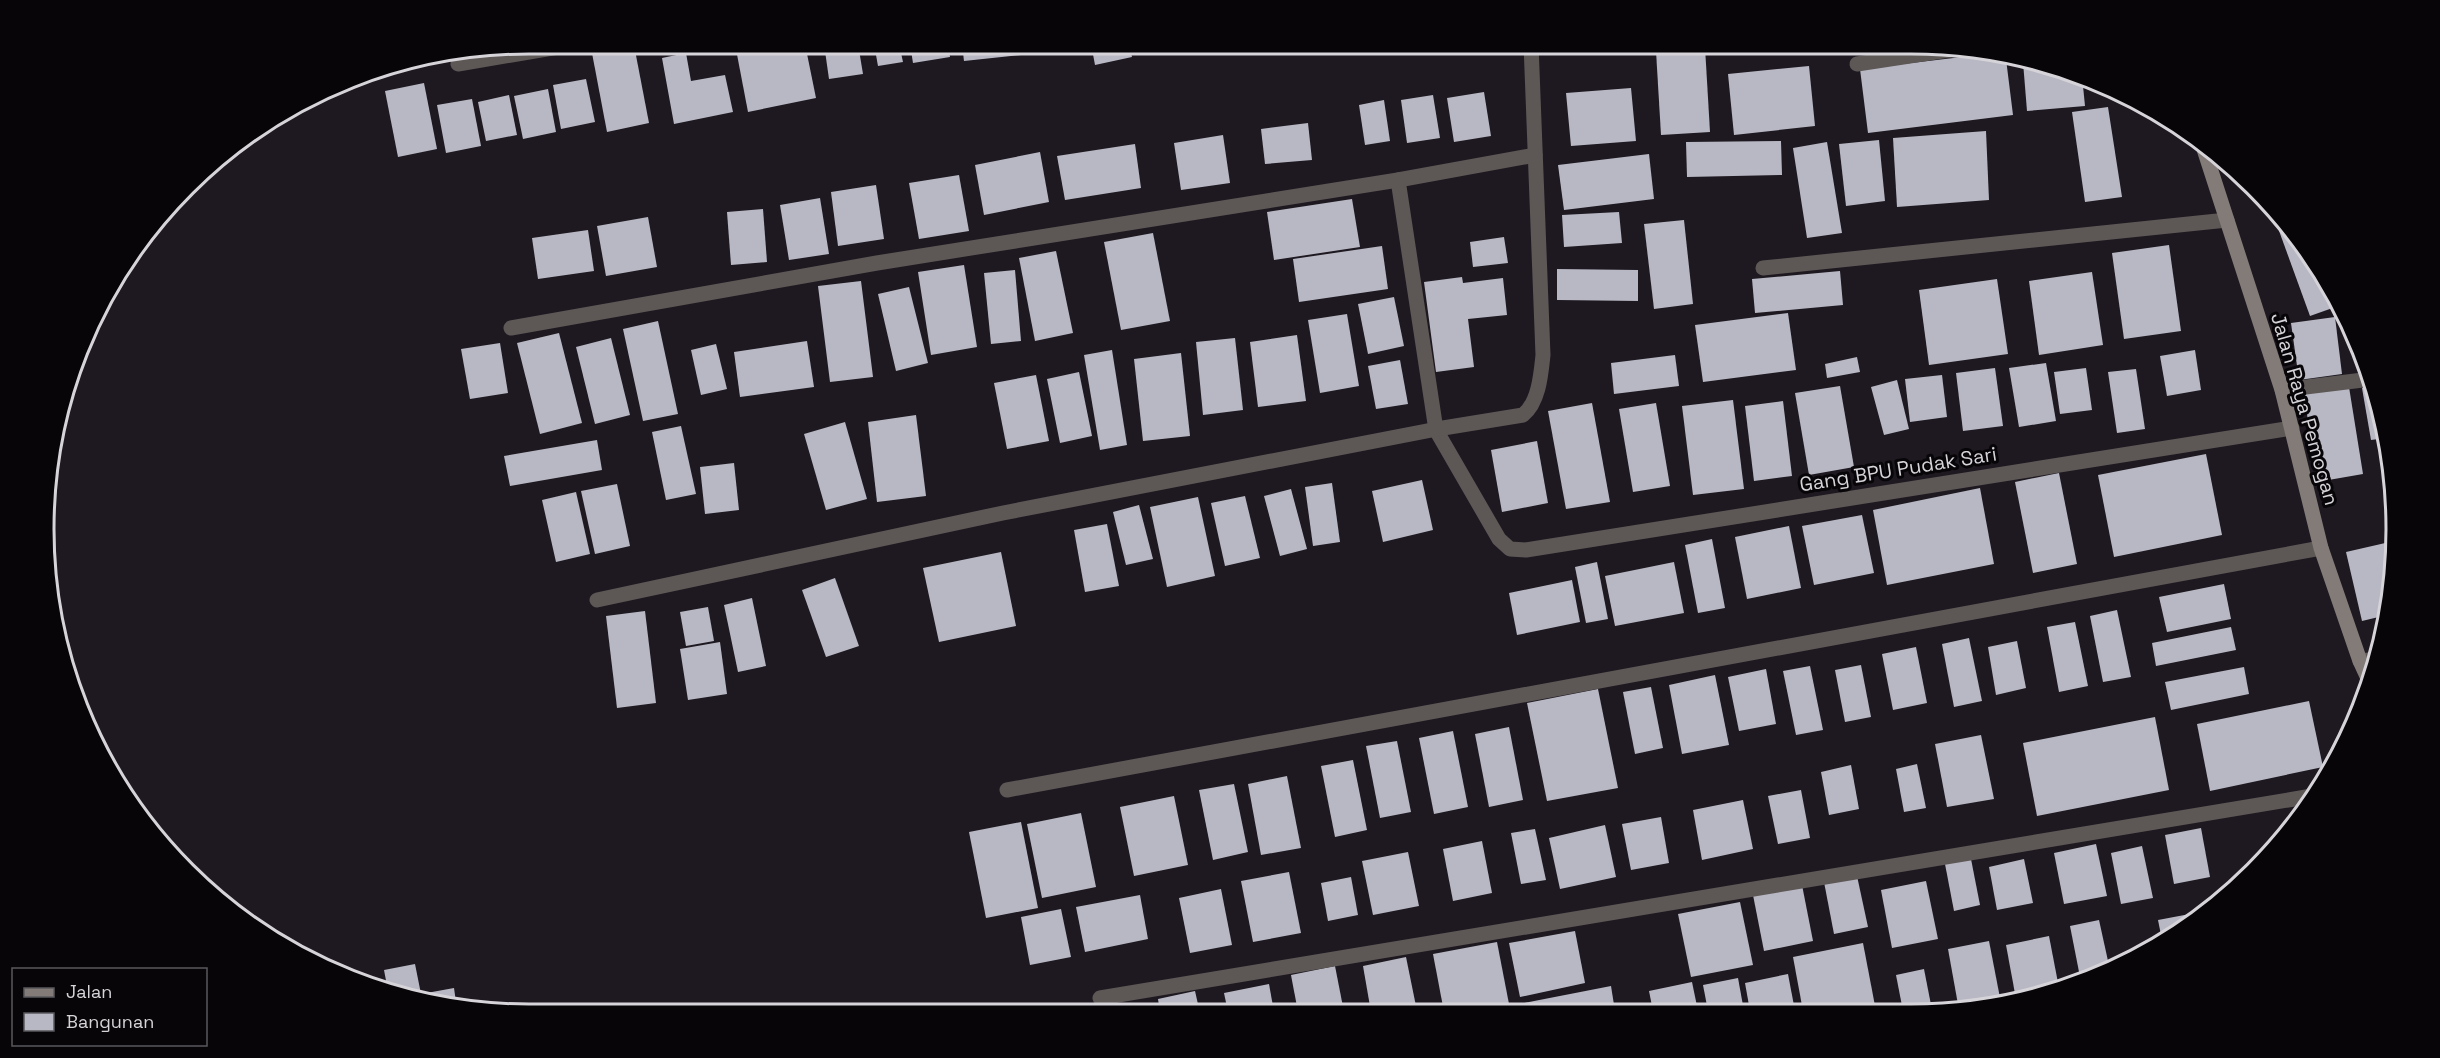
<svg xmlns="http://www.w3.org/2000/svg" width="2440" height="1058" font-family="'Space Grotesk',sans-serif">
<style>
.building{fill:#b8b8c4}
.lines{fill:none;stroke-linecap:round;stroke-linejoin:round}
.street{stroke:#5d5856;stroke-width:15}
.secondary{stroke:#827b77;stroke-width:15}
.labels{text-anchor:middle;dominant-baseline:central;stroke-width:6;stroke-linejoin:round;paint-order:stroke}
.street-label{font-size:20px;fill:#d7d4d9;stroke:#070508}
.rim{fill:none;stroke:#d7d4d9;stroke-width:3}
</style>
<rect width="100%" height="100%" fill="#1e1920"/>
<!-- building -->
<g class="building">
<path d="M735 44H805L816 98 748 112Z"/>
<path d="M824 44H858L863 74 829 79Z"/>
<path d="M874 44H899L903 62 878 66Z"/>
<path d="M910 44H948L950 57 913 63Z"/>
<path d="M962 44H1019L1021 55 964 61Z"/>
<path d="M1091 44H1129L1132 57 1095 65Z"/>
<path d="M634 45 649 123 607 132 592 53Z"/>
<path d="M1705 47 1710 132 1661 135 1656 51Z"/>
<path d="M686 53 691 81 725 75 733 112 674 124 662 58Z"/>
<path d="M1979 55 2006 59 2013 115 1868 133 1860 69Z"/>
<path d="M2023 62 2067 69 2082 76 2085 106 2027 111Z"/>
<path d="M1809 66 1815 126 1734 135 1728 74Z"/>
<path d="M586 79 595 122 561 129 553 85Z"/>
<path d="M424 83 437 149 398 157 385 91Z"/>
<path d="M1631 88 1636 141 1571 146 1566 93Z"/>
<path d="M548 89 556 132 523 139 514 96Z"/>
<path d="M1484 92 1491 136 1454 142 1447 98Z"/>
<path d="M509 95 517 135 486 141 478 102Z"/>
<path d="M1433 95 1440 138 1407 143 1401 100Z"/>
<path d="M472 99 481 146 446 153 437 105Z"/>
<path d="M1384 100 1390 141 1365 145 1359 105Z"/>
<path d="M2108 107 2122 197 2085 202 2072 112Z"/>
<path d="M1308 123 1312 160 1265 164 1261 129Z"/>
<path d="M1986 131 1989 200 1897 207 1893 138Z"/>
<path d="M1223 135 1230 183 1181 190 1174 143Z"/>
<path d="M1879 140 1885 201 1846 206 1839 144Z"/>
<path d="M1781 141 1782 175 1687 177 1686 142Z"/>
<path d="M1827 142 1842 233 1807 238 1793 148Z"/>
<path d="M1135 144 1141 188 1065 200 1057 156Z"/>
<path d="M1040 152 1049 202 984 215 975 165Z"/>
<path d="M1649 154 1654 199 1564 210 1558 165Z"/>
<path d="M959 175 969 231 919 239 909 183Z"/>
<path d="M876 185 884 239 838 246 831 192Z"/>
<path d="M820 198 829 254 789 260 780 205Z"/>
<path d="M1352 199 1360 247 1274 260 1267 212Z"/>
<path d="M2270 206 2296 234 2341 305 2310 316Z"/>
<path d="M763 209 767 262 731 265 727 212Z"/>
<path d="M1619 212 1622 243 1564 247 1562 215Z"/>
<path d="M648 217 657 267 606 276 597 226Z"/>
<path d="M1684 220 1693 304 1654 309 1644 224Z"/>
<path d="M588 230 594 271 538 279 532 238Z"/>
<path d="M1153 233 1170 321 1121 330 1104 242Z"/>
<path d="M1504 237 1508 263 1473 267 1470 242Z"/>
<path d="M2169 245 2181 331 2124 339 2112 253Z"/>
<path d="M1382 246 1388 289 1299 302 1293 259Z"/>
<path d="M1056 251 1073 333 1035 341 1019 258Z"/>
<path d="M964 265 977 347 931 355 918 272Z"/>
<path d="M1557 269 1638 270V301L1557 300Z"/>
<path d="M1015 270 1021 341 991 344 984 273Z"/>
<path d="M1840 271 1843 305 1755 313 1752 279Z"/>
<path d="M2092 272 2103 345 2039 355 2029 281Z"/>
<path d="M1462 277 1463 283 1503 278 1507 315 1468 319 1474 367 1436 372 1424 282Z"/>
<path d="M1997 279 2008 354 1929 365 1919 290Z"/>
<path d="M861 281 873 377 830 382 818 286Z"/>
<path d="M909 287 928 363 896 371 878 294Z"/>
<path d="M1394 297 1404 346 1368 354 1358 304Z"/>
<path d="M1788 313 1796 370 1703 382 1695 325Z"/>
<path d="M1347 314 1359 386 1320 393 1308 320Z"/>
<path d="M2335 317 2342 374 2299 380 2291 323Z"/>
<path d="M658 321 678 414 643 421 623 329Z"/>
<path d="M559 333 582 423 540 434 517 343Z"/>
<path d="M1297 335 1306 401 1258 407 1250 342Z"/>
<path d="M611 338 630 415 595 424 576 347Z"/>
<path d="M1235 338 1243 410 1203 415 1196 342Z"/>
<path d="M807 341 814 387 740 397 734 352Z"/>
<path d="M500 343 508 393 470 399 461 349Z"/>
<path d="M716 344 727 389 701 395 691 350Z"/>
<path d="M1112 350 1127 445 1100 450 1084 355Z"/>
<path d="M2195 350 2201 390 2167 396 2160 356Z"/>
<path d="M1181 353 1190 436 1143 441 1134 359Z"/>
<path d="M1675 355 1679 386 1614 394 1611 363Z"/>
<path d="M1857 357 1860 372 1827 378 1825 364Z"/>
<path d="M1400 360 1408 404 1376 409 1368 366Z"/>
<path d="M2046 363 2056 421 2019 427 2009 368Z"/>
<path d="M1995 368 2003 426 1963 431 1956 373Z"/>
<path d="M2086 368 2092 410 2060 414 2054 372Z"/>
<path d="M2136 369 2145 429 2117 433 2108 372Z"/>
<path d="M1079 372 1092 436 1060 443 1047 379Z"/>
<path d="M1036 375 1049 441 1007 449 994 383Z"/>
<path d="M1942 375 1947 417 1910 422 1905 379Z"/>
<path d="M1897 380 1909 429 1884 435 1871 387Z"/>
<path d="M1840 386 1854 467 1809 475 1795 393Z"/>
<path d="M2373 386 2380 404 2386 438 2371 440 2362 388Z"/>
<path d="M2349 387 2363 474 2317 482 2304 394Z"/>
<path d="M1733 400 1744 489 1693 495 1682 406Z"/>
<path d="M1783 401 1792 476 1754 481 1745 406Z"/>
<path d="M1592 403 1610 502 1566 509 1548 411Z"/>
<path d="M1656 403 1670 486 1633 492 1619 409Z"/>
<path d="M916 415 926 496 877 502 868 422Z"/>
<path d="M845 422 867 499 826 510 804 434Z"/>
<path d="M681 426 696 494 666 500 652 432Z"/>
<path d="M597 440 602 470 510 486 504 456Z"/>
<path d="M1537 441 1548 503 1502 512 1491 450Z"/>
<path d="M2388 453 2395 498V521L2381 455Z"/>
<path d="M2206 454 2222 535 2114 557 2098 475Z"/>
<path d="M734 463 739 510 705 514 700 467Z"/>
<path d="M2059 473 2077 564 2033 573 2015 482Z"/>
<path d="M1422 480 1433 530 1383 542 1372 491Z"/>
<path d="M1332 483 1340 542 1313 546 1305 487Z"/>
<path d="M617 484 630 546 595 554 581 491Z"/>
<path d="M1980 488 1994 564 1887 585 1873 510Z"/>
<path d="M1291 489 1307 549 1280 556 1264 496Z"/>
<path d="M576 492 590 554 556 562 542 500Z"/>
<path d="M1245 496 1260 558 1225 566 1211 503Z"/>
<path d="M1198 497 1215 576 1167 587 1150 507Z"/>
<path d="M1139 505 1153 559 1126 565 1113 512Z"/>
<path d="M1862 515 1874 573 1814 585 1802 526Z"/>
<path d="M1107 524 1119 586 1085 592 1074 530Z"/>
<path d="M1789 526 1801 588 1747 599 1735 537Z"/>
<path d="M1712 539 1725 608 1698 613 1685 545Z"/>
<path d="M2394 541 2392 593 2387 615 2362 621 2346 552Z"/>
<path d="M1001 552 1016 626 939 642 923 568Z"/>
<path d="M1597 562 1608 619 1586 623 1575 567Z"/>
<path d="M1674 562 1684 613 1615 626 1605 576Z"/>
<path d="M835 578 859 646 826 657 802 590Z"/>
<path d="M1572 580 1580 622 1517 635 1509 593Z"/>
<path d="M2224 584 2231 619 2167 632 2159 597Z"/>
<path d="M752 598 766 666 738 672 724 605Z"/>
<path d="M708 607 714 641 686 646 680 612Z"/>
<path d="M2117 610 2131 677 2103 682 2090 616Z"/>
<path d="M645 611 656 703 617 708 606 616Z"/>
<path d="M2075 622 2088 686 2059 692 2047 627Z"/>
<path d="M2231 627 2236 650 2156 666 2152 643Z"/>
<path d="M1969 638 1982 701 1954 707 1942 644Z"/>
<path d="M2017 641 2026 688 1996 695 1988 647Z"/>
<path d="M720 642 727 694 688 700 680 649Z"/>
<path d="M1916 647 1927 703 1893 710 1882 654Z"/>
<path d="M1861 665 1871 717 1845 722 1835 670Z"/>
<path d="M1810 666 1823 730 1796 735 1783 671Z"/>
<path d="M2244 667 2249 694 2171 710 2165 682Z"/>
<path d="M1766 669 1776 724 1739 731 1728 677Z"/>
<path d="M1715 675 1729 745 1682 754 1669 685Z"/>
<path d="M1651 687 1663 748 1635 754 1623 692Z"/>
<path d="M1598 689 1618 788 1547 801 1527 703Z"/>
<path d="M2309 701 2323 767 2210 791 2197 724Z"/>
<path d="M2155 717 2169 790 2037 816 2023 743Z"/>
<path d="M1509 727 1523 800 1489 807 1475 734Z"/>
<path d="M1453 731 1468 807 1434 814 1419 738Z"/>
<path d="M1981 735 1994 799 1947 807 1935 744Z"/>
<path d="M1397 741 1411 812 1380 818 1366 746Z"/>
<path d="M1353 760 1367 830 1335 837 1321 766Z"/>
<path d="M1917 764 1926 808 1904 812 1896 769Z"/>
<path d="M1851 765 1859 809 1829 815 1821 772Z"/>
<path d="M1287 776 1301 848 1261 855 1248 784Z"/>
<path d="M1234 784 1248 852 1213 860 1199 790Z"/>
<path d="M1801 790 1810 838 1778 844 1768 796Z"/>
<path d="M1174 796 1188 865 1134 876 1120 807Z"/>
<path d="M1743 800 1753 849 1702 860 1693 810Z"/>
<path d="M1081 813 1096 887 1042 898 1027 824Z"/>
<path d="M1661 817 1669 863 1631 870 1622 824Z"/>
<path d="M1021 822 1038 908 986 918 969 832Z"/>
<path d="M1605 825 1616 877 1560 889 1549 838Z"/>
<path d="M2201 828 2210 877 2174 884 2165 835Z"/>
<path d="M1535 829 1546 880 1521 884 1511 833Z"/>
<path d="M1482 841 1492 893 1453 901 1443 849Z"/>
<path d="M2096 844 2107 896 2064 904 2054 853Z"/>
<path d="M2142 846 2153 898 2121 904 2111 853Z"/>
<path d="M1408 852 1419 906 1373 915 1362 861Z"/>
<path d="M1971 859 1980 905 1954 911 1945 864Z"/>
<path d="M2024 859 2033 903 1997 910 1989 867Z"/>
<path d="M1289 872 1301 933 1253 942 1241 881Z"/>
<path d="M1857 876 1868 927 1834 934 1824 882Z"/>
<path d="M1351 877 1358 915 1328 921 1321 883Z"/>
<path d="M1926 881 1938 939 1892 948 1881 890Z"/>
<path d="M1802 885 1813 941 1764 951 1753 895Z"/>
<path d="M1221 889 1232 945 1190 953 1179 898Z"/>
<path d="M1140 895 1148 939 1085 952 1076 907Z"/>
<path d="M1740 902 1753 965 1691 977 1678 914Z"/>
<path d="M1061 909 1071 957 1030 965 1021 917Z"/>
<path d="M2211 910 2207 914 2162 940 2158 920Z"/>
<path d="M2099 920 2110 970 2097 977 2081 982 2070 926Z"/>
<path d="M1575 931 1585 983 1520 997 1509 943Z"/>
<path d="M2049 936 2059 988 2016 999 2006 945Z"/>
<path d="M1989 941 2001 1003 1975 1010H1959L1948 949Z"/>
<path d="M1497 942 1509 1004 1472 1012H1444L1433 954Z"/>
<path d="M1863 943 1876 1011H1803L1793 957Z"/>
<path d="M1406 957 1417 1011 1371 1012 1363 966Z"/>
<path d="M415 964 421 994 454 988 456 1002 388 991 384 970Z"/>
<path d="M1335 966 1344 1012H1298L1291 975Z"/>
<path d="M1924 969 1932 1010 1903 1011 1896 975Z"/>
<path d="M1788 974 1795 1011H1750L1745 983Z"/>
<path d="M1738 978 1744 1011H1708L1703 985Z"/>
<path d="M1692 982 1698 1011H1653L1649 991Z"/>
<path d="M1269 984 1274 1012H1228L1224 993Z"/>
<path d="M1611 986 1615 1011 1521 1012 1519 1004Z"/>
<path d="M1195 991 1200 1013H1160L1158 999Z"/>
<path d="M1126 1007 1127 1013H1103V1012Z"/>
</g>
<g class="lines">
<!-- street -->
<g class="street">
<path d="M458 64 576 44"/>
<path d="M1857 64 1949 50"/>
<path d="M1398 180 1436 430 1499 539 1510 549 1526 550 2292 428"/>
<path d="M1763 268 2227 220"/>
<path d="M511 328 877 263 1398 180 1535 155"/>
<path d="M2282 390 2371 379"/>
<path d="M597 600 1003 513 1437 429 1523 415C1539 402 1541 374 1543 355L1531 44"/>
<path d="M2360 661 2377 659"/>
<path d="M1007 790 2321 548"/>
<path d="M1100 998 2312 796"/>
</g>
<!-- secondary -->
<path class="secondary" d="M2202 143 2282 390 2321 548 2360 661 2371 685"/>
</g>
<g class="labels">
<!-- street labels -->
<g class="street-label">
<text transform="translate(2305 409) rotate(74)">Jalan Raya Pemogan</text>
<text transform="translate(1898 469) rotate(-9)">Gang BPU Pudak Sari</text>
</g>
</g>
<!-- crop -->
<path d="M0 0H2440V1058H0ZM529 54H1911A475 475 0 0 1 2386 529V529A475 475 0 0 1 1911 1004H529A475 475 0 0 1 54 529V529A475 475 0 0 1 529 54Z" fill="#070508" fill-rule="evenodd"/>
<path class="rim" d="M529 54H1911A475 475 0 0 1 2386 529V529A475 475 0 0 1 1911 1004H529A475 475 0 0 1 54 529V529A475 475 0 0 1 529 54Z"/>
<!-- legend -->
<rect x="12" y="968" width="195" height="78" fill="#070508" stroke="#5a585c" stroke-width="1.5"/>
<rect x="24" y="988" width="30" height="9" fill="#827b77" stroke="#5a585c" stroke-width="1.5"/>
<text x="66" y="998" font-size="18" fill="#d7d4d9">Jalan</text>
<rect x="24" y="1013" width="30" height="18" fill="#b8b8c4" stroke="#5a585c" stroke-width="1.5"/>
<text x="66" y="1028" font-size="18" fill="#d7d4d9">Bangunan</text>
</svg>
